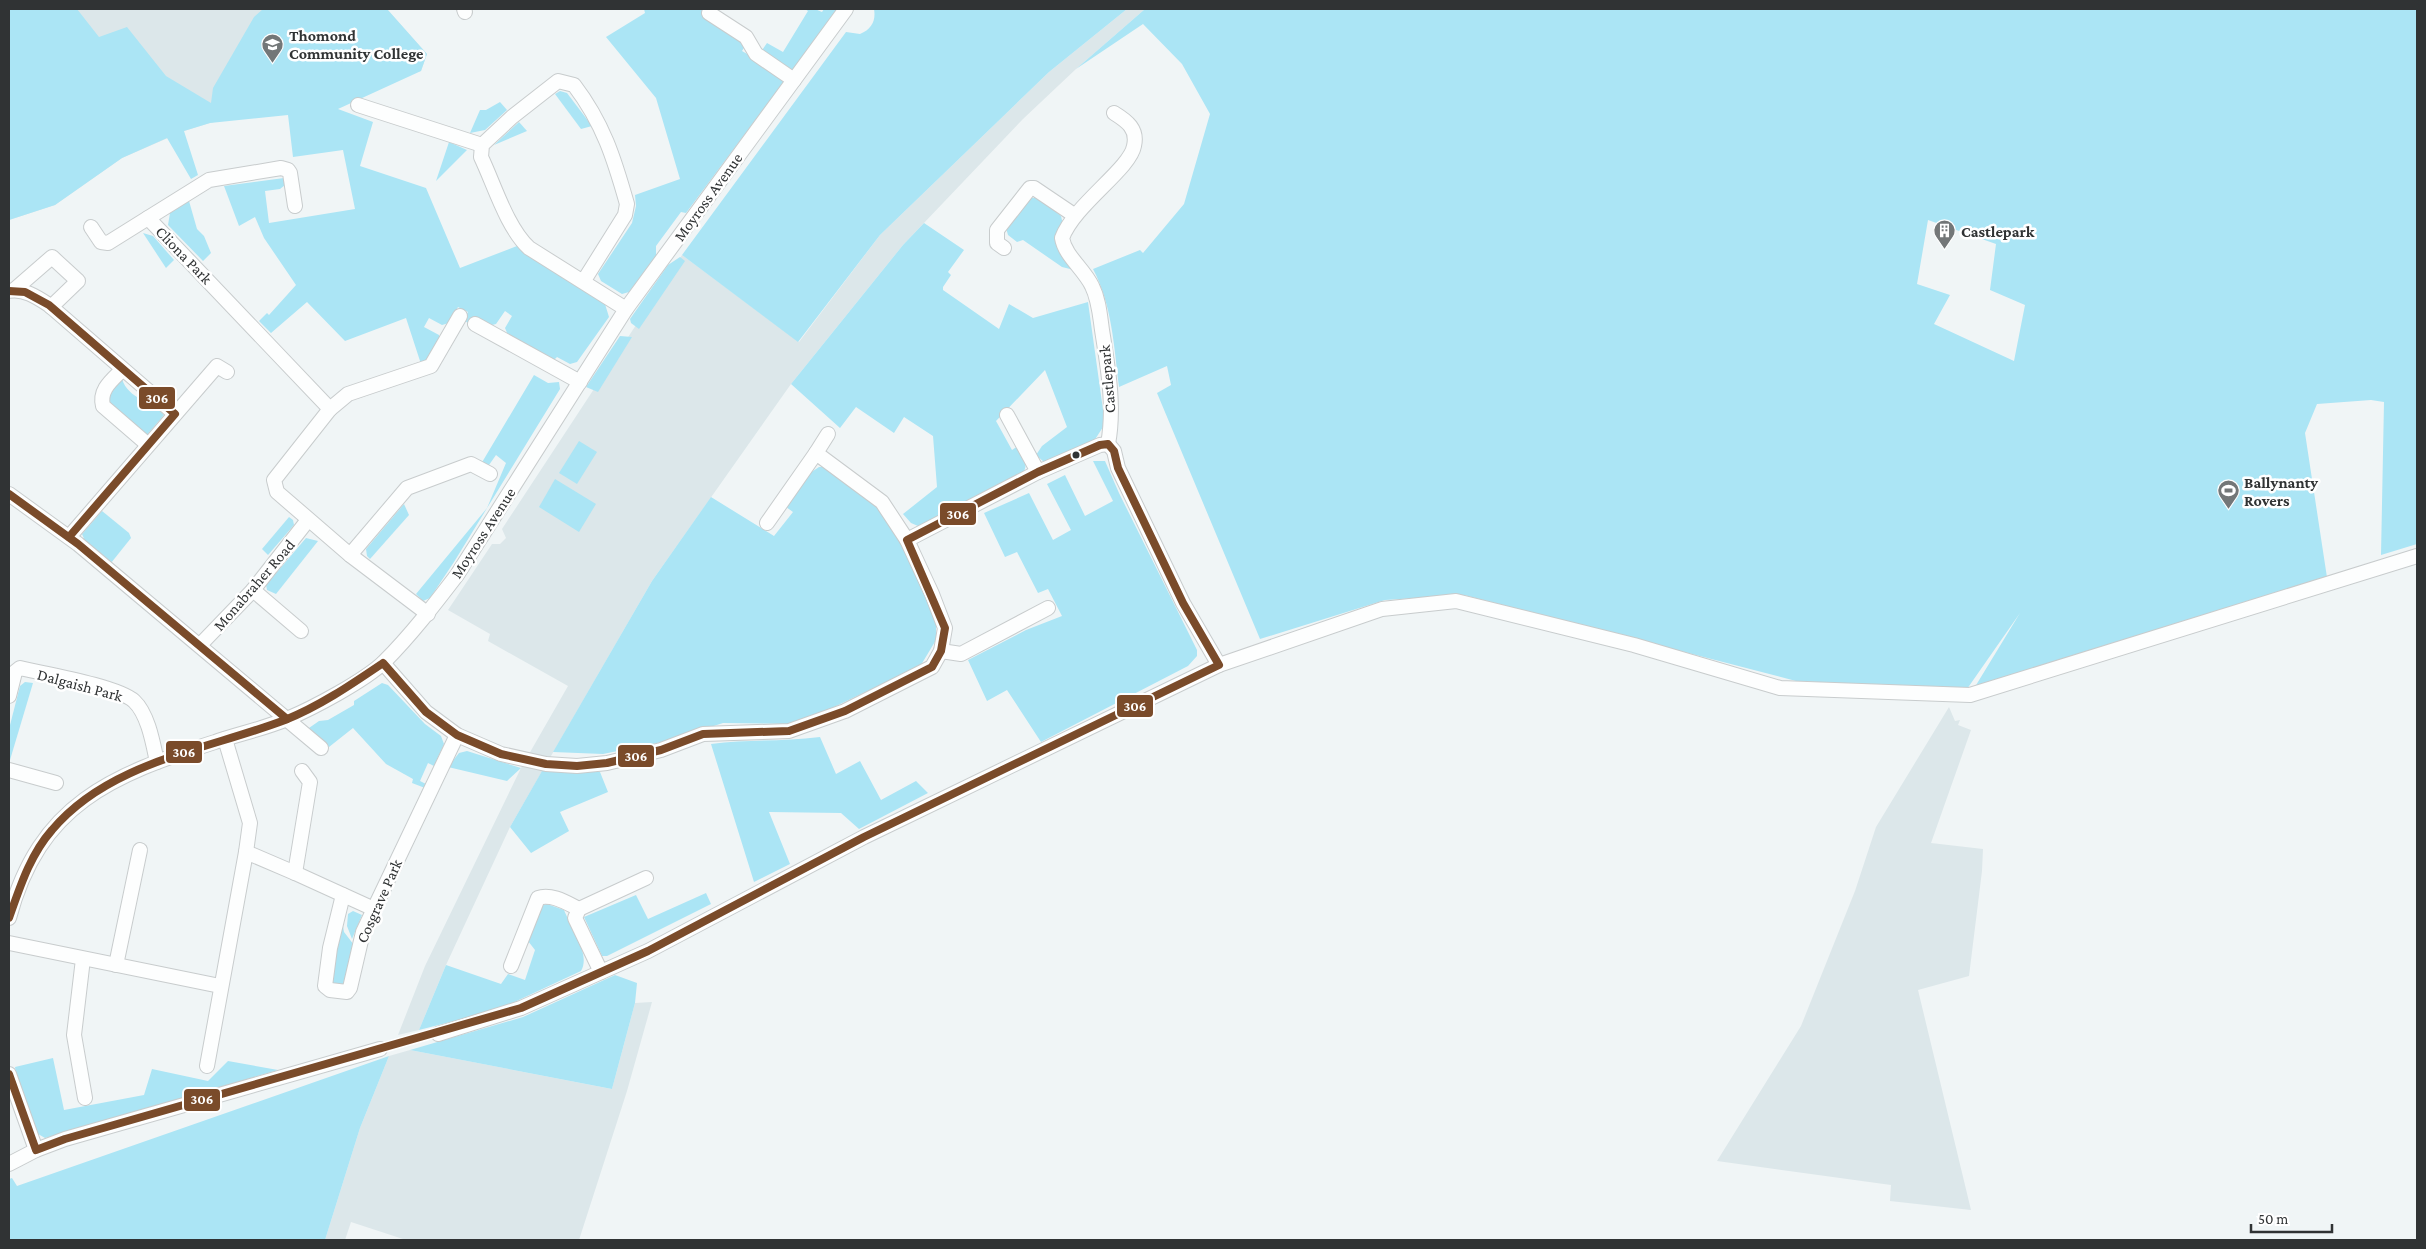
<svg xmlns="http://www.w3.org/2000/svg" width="2426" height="1249" font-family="'Crimson Pro',serif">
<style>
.built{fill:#dce7ea}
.green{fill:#abe5f5;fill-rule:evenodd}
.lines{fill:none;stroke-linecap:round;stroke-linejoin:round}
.minor-casing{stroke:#c8cccd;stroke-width:16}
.minor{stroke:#fdfefe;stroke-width:14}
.bus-1-casing{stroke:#fff;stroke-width:11}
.bus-1{stroke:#7a4b2a;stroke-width:8}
.bus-dot{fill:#303334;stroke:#fff;stroke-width:2}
.labels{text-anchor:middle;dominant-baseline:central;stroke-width:5;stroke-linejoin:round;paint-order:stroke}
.poi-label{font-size:16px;font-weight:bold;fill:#303334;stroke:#fff;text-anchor:start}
.street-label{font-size:16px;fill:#303334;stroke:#fff}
.line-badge{stroke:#fff;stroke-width:2}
.badge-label{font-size:14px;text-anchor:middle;font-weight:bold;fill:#fff}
</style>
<rect width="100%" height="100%" fill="#f0f5f6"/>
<!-- built -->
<g class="built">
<path d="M9 9H387L427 54 421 71 210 123 184 131 122 158 55 205 9 220Z"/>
<path d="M1127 9H1145L1076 69 1023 119 903 245 791 384 652 581 510 827 446 965 419 1030 398 1035 425 966 521 768 568 686 488 641 490 634 448 610 492 544H500L506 538 502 529 682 255 799 342 880 235 1049 72Z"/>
<path d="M1949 707 1955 721 1960 720 1958 725 1971 730 1931 843 1983 849 1982 871 1969 976 1918 990 1971 1210 1890 1201 1891 1185 1717 1161 1801 1026 1855 891 1876 827Z"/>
<path d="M652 1002 627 1091 579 1240H406L351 1222 345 1240H325L360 1128 389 1056 410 1050 612 1089 635 1003Z"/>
</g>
<!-- green -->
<g class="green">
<path d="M9 9H77L99 37 127 27 166 76 211 103 213 88 254 17 263 9H387L427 54 421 71 338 109 373 122 360 166 426 188 460 268 517 246 605 304 609 317 577 362 570 364 557 357 553 361 508 335 505 328 512 316 505 311 496 324 492 325 474 316 470 324 463 320 468 312 458 307 449 323 442 325 429 318 424 327 439 335C440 345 429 360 421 364L406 318 345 341 307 302 271 333 259 321 267 313 269 315 296 285 264 238 255 217 239 226 224 186 284 178 285 185 280 189 265 191 269 223 355 209 343 150 293 157 288 115 210 123 184 131 198 175 191 179 167 138 122 158 55 205 9 220Z"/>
<path d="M644 9H702L707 17 747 43 742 51 756 59 767 43 783 52 808 11 805 9H815L822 12 824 9H838L686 213 681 212 656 246V256L629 292 622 294 601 281 598 274 632 223 636 206 635 195 680 179 656 98 606 37 645 13Z"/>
<path d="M874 9H1127L1049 72 880 235 798 342 682 255 846 32 860 34C872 29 876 20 874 9Z"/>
<path d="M1145 9H2417V544L2381 555 2384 402 2371 400 2317 404 2305 433 2328 584 1970 695 2020 613 1967 689 1796 681 1464 595 1385 600 1260 639 1157 393 1171 385 1167 366 1119 387C1114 346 1112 305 1093 269L1140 250 1143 253 1184 204 1210 114 1182 64 1143 24 1076 69ZM1928 220 1996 244 1990 290 2025 305 2014 361 1934 324 1950 295 1917 284Z"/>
<path d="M560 91 567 93 592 126 581 129 555 94Z"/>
<path d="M500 102 507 110 485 130 470 133 480 110H486Z"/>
<path d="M519 122 527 131 494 145Z"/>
<path d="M449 142 467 150 436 181Z"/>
<path d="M1030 198H1039L1061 216 1074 270 1062 267 1023 240 1017 242 1008 235 1006 228Z"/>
<path d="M189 201 197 229 204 236 211 253 203 261 168 225 170 213Z"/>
<path d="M924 223 964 250 948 272 951 275 943 287V290L999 329 1009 304 1033 318 1088 302 1105 424 1094 441 1044 462 1036 455 1042 446 1067 427 1045 370 996 421 1012 450 1018 446C1024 456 1030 466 1021 475L918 526 911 523 903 514 937 487 933 436 904 417 894 433 856 407 840 428 791 384 903 245Z"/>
<path d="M143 233 153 236 174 260 166 268Z"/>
<path d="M680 257 685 261 639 329 631 323 630 319 668 265Z"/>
<path d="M620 336 632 337 598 392 586 387Z"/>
<path d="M534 375 548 383 559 382 560 389 454 562 430 598 423 601 416 594 487 508 506 463 496 455 489 465 481 464Z"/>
<path d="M122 379C128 399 152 401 164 415L146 436 112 407 108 396Z"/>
<path d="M579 441 597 452 577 484 559 473Z"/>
<path d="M1093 461H1105L1119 493 1197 650V656L1188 666 1041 742 1007 690 987 701 968 660 1026 630 1062 616 1048 589 1038 593 1017 552 1005 557 984 513 1029 493 1053 540 1071 530 1047 484 1065 475 1085 516 1113 501Z"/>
<path d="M819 467H825L878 507 897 534 936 617V640L921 665 799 724 723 723 667 741 603 754 553 752 652 581 711 497 774 536 793 512 786 507 807 475Z"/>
<path d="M555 479 596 504 579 532 539 507Z"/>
<path d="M404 504 409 515 370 559 367 556 366 549Z"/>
<path d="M102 511 129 533 131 538 111 563 85 541 82 534Z"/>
<path d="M289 517 293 520 294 525 268 555 262 549Z"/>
<path d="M306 538 318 541 276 594 267 590 266 585Z"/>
<path d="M25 682 33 683 10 760 9 729 20 686Z"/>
<path d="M382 683 388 685 425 724 441 736 444 744 434 766 428 763 420 781 426 784 425 788 412 783 413 779 386 764 353 728 329 747 309 728 319 721 328 720 354 705V701Z"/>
<path d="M820 737 836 774 860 761 881 800 916 781 928 793 859 829 841 813 769 812 790 864 754 882 711 744C747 739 783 742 820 737Z"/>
<path d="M467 751 521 768 507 781 448 767 459 753Z"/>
<path d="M542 771 600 772 608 792 560 812 569 831 531 853 510 827Z"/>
<path d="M706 893 711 904 607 956H602L584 917 636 895 648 919Z"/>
<path d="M547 904 564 910C571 927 591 954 581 971L497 1010 419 1030 446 965 501 984 508 974 525 980 535 950 528 941 541 906Z"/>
<path d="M353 911 362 915 352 939 347 926 348 914Z"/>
<path d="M342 920 344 932 354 945 345 985H336L330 982Z"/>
<path d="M615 975 637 983 635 1003 612 1089 410 1050 523 1017Z"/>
<path d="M389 1056 360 1128 325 1240H9V1179L12 1178 17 1186Z"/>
<path d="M53 1058 64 1110 144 1095 152 1069 208 1081 228 1061 278 1070 45 1138 33 1131 18 1087 15 1067Z"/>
</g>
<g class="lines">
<defs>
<g id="minor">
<path d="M464 9 465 12"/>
<path d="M709 13 746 37 756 54 794 80"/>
<path d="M358 105 482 145"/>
<path d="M295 206 290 173 288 170 281 168 209 180 148 218 330 409 274 480 277 492 350 555 428 614"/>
<path d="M91 227 101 242 108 243 148 218"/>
<path d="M1004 248 997 243V230L1030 188H1034L1074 215"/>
<path d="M583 282 625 215 627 204C614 158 603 123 574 85L558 81 512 117 482 145 481 157C494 184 507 228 529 248L626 309"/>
<path d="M14 290 52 257 78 281 51 307"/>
<path d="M9 291C23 288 37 297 49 305L175 414"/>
<path d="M475 324 580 382"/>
<path d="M122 370C111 381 99 390 103 406L147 444"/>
<path d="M330 409 348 394 431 366 460 316"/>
<path d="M1007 415 1038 472"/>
<path d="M1108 444C1115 407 1108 368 1102 330 1100 316 1099 300 1092 286 1084 269 1065 256 1062 238 1074 205 1130 169 1134 146 1138 129 1127 121 1114 113"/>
<path d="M1108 444 1114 451 1118 468 1183 603 1219 665"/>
<path d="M816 453 828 434"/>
<path d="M9 494 78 544 321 748"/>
<path d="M69 537 217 366 227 372"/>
<path d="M907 540 1038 472 1100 445 1108 444"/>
<path d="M350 555 407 488 471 464 490 474"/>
<path d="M253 590 301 631"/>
<path d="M200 645 253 590 308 520"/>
<path d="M941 651 961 654 1048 608"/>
<path d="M383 663 426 712 457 735 501 754 546 764 577 766 607 763 661 750 703 734 789 731 845 711 932 667 941 651 945 628 932 594 907 540 882 502 816 453 767 523"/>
<path d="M9 696 15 672 20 668C45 674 117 686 134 701 148 714 153 743 157 762"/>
<path d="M225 739 250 823 246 852"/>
<path d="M9 770 56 783"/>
<path d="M295 873 310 782 302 771"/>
<path d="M343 895 330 948 325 986 330 990 347 992 350 988 363 932 457 735"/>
<path d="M9 918C39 804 112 775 215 742 238 734 263 729 287 719 313 708 364 681 384 662 411 635 434 605 457 575L626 309 846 9"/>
<path d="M9 943 220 986"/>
<path d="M83 959 74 1035 85 1098"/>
<path d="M116 965 140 850"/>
<path d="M511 966 538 898C551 893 567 903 579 909"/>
<path d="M601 972 575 918 579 909 646 878"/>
<path d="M438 1034 521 1008 648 951 864 837 1219 665 1382 609 1456 601 1634 645 1780 688 1970 695 2417 556"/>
<path d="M207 1066 246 852 295 873 374 909"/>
<path d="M9 1074 36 1150"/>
<path d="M9 1164 36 1150 65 1139 380 1049"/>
</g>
</defs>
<!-- minor casing -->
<use href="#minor" class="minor-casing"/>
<!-- minor -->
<use href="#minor" class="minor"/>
<defs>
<g id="bus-1">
<path d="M9 291 25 292 49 305 175 414 69 537"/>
<path d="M9 494 78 544 287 719"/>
<path d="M9 918C20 887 30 855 52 830 109 762 206 750 285 720 320 706 352 684 383 663L426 712 457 735 501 754 546 764 577 766 607 763 661 750 703 734 789 731 845 711 932 667 941 651 945 628 907 540 1038 472 1100 445 1108 444 1114 451 1118 468 1183 603 1219 665 864 837 648 951 521 1008 65 1139 36 1150 9 1074"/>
</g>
</defs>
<!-- bus-1 casing -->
<use href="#bus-1" class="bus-1-casing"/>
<!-- bus-1 -->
<use href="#bus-1" class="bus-1"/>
</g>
<!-- icons -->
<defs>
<symbol id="school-pin" viewBox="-11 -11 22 30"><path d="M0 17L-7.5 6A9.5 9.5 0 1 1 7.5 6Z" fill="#737778" stroke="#fff"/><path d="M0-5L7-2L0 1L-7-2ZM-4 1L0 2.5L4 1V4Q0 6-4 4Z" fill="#fff"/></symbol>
<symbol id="building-pin" viewBox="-11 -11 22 30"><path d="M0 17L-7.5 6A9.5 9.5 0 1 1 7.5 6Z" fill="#737778" stroke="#fff"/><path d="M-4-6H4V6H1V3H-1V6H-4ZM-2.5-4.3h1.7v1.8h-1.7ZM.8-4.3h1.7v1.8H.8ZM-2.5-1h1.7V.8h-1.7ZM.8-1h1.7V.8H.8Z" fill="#fff"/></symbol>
<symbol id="stadium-pin" viewBox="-11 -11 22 30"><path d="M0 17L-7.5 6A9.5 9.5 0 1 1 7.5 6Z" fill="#737778" stroke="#fff"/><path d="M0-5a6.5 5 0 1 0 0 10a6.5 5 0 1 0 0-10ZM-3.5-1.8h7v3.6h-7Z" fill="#fff"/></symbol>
</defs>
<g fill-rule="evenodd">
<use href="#school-pin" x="260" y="32" width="25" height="34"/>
<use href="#building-pin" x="1932" y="218" width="25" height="34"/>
<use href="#stadium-pin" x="2216" y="478" width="25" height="34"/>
</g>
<!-- markers -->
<circle class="bus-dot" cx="1076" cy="455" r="4.5"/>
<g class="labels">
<!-- poi labels -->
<g class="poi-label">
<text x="289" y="35">Thomond<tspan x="289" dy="18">Community College</tspan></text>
<text x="1961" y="231">Castlepark</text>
<text x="2244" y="482">Ballynanty<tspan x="2244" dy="18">Rovers</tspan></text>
</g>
<!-- street labels -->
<g class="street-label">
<text transform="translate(708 197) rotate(-54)">Moyross Avenue</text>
<text transform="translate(184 255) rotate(46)">Cliona Park</text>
<text transform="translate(1107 379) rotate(-95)">Castlepark</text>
<text transform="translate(483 533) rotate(-57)">Moyross Avenue</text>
<text transform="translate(254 585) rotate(-49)">Monabraher Road</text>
<text transform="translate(80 685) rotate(15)">Dalgaish Park</text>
<text transform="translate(379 901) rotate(-66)">Cosgrave Park</text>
</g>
</g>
<g class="line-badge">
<rect x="138" y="386" width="38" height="24" rx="5" fill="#7a4b2a"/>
<rect x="939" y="502" width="38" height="24" rx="5" fill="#7a4b2a"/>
<rect x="1116" y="694" width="38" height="24" rx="5" fill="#7a4b2a"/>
<rect x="165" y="740" width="38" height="24" rx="5" fill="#7a4b2a"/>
<rect x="617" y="744" width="38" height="24" rx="5" fill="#7a4b2a"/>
<rect x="183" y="1088" width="38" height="24" rx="5" fill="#7a4b2a"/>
</g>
<g class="badge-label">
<text x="157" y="403">306</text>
<text x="958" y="519">306</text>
<text x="1135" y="711">306</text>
<text x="184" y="757">306</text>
<text x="636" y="761">306</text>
<text x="202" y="1104">306</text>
</g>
<!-- border -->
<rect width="2426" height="1249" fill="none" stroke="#303334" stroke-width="20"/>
<!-- scale -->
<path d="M2251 1224v8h81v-8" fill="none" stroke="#303334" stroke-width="2.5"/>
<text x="2258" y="1224" font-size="15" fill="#303334" stroke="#ffffff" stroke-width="4" paint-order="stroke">50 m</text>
</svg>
